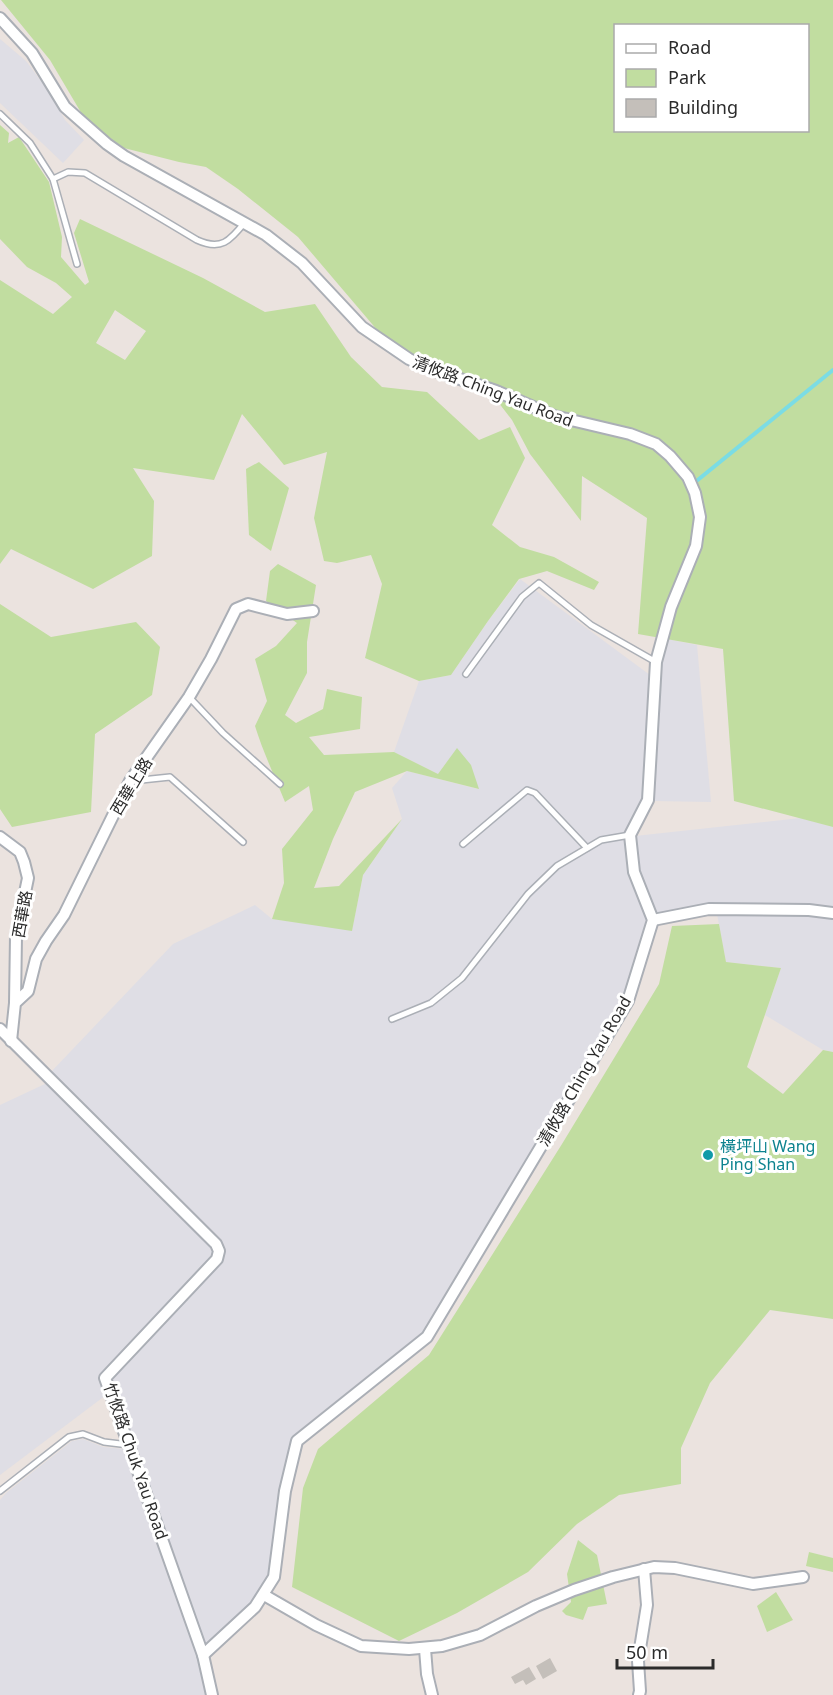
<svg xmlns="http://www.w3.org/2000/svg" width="833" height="1695" font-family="'Noto Sans','Noto Sans TC',sans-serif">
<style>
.industrial{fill:#dfdee5}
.green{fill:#c1dda0;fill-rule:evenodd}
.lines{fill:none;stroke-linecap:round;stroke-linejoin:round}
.stream{stroke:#7bdce4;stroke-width:4}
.building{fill:#c4bfba}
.service-casing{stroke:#abafb6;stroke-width:8}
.minor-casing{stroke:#abafb6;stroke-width:14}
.service{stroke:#fff;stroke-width:5}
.minor{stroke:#fff;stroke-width:10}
.culture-dot{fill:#0f9aa8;stroke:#fff;stroke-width:2}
.labels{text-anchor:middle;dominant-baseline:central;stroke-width:6;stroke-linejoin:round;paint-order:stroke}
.street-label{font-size:16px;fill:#2b2b2b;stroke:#fff}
.culture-label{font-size:16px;fill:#0d838f;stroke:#fff;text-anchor:start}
</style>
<rect width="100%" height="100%" fill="#ebe3df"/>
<!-- industrial -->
<g class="industrial">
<path d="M0 39 26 61 47 89 65 120 84 140 63 163 0 103Z"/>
<path d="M520 579 650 675 643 798 626 834 648 920 623 999 423 1333 293 1438 280 1490 269 1576 251 1604 205 1647 111 1380 222 1261 224 1251 50 1073 173 944 255 905 272 919 352 930 363 875 402 819 392 788 407 771 478 789 457 749 438 774 394 752 419 681 451 675 488 621Z"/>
<path d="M667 639 697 645 711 802 652 801 660 663Z"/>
<path d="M801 818 833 827V908L810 905 708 904 656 914 639 871 635 836Z"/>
<path d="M717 914 809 915 833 918V1052L823 1050 765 1015 781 968 726 962Z"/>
<path d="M47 1083 212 1247 214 1252 213 1256 100 1377 106 1395 0 1475V1105Z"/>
<path d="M83 1439 103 1447 125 1449 198 1657 207 1695H0V1500L6 1493 72 1441Z"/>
</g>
<!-- green -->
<g class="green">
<path d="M1 0H833V827L734 801 723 649 638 634 647 518 582 476 581 521 530 454 512 420 482 381 395 351 298 237 238 189 206 167 179 162 124 148 86 121 50 60ZM616 26H808V130H616Z"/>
<path d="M0 125 9 133 8 143 19 137 49 182 62 237 61 257 85 285 89 282 74 233 80 219 203 278 265 312 315 304 351 357 382 387 427 392 479 440 510 427 525 458 492 525 520 547 554 557 599 582 594 590 547 571 519 579 488 621 451 675 419 681 365 658 382 584 371 555 337 563 324 561 314 518 327 452 284 465 242 414 214 480 133 468 154 501 152 556 93 589 11 549 0 564V280L53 314 72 297 56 283 27 267 0 239ZM115 310 146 331 125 360 96 343Z"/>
<path d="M259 462 289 488 271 551 249 535 246 469Z"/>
<path d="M278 564 316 585 307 642V673L285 715 296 723 323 709 327 689 362 697 360 729 309 737 324 755 394 752 438 774 457 748 471 765 479 789 407 771 355 792 333 839 314 888 339 886 402 819 363 875 352 931 272 919 284 883 282 849 313 810 309 786 285 802C275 777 263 752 255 726L267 701 255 659 276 646 297 623 266 601 270 571Z"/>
<path d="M0 604 51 637 136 622 160 647 152 695 95 734 91 812 12 827 0 809Z"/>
<path d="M719 924 726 962 781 968 747 1067 783 1094 823 1050 833 1052V1319L770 1310 710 1383 681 1448V1484L619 1495 577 1524 528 1572 457 1613 399 1641 292 1587 303 1488 318 1449 429 1355 562 1144 659 984 672 926Z"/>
<path d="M578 1540 597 1555 607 1604 588 1607 583 1620 566 1615 562 1611 571 1602 567 1574Z"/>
<path d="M809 1552 833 1558V1572L806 1566Z"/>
<path d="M776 1592 793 1620 767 1632 757 1606Z"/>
</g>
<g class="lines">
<!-- stream -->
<path class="stream" d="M694 483 833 370"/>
</g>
<!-- building -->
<g class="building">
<path d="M550 1658 557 1671 543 1679 536 1666Z"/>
<path d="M529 1667 536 1679 526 1685 523 1680 515 1684 511 1677Z"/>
</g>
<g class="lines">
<defs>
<g id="service">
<path d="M0 114 30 143 53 179 68 172 85 173 197 240C221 251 230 241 245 222"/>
<path d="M53 179 77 264"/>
<path d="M466 674 522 597 539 583 591 625 656 662"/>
<path d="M189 697 223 733 280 784"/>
<path d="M132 781 170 777 243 842"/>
<path d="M463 844 527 790 535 793 587 848"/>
<path d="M392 1019 431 1003 462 978 528 894 557 866 601 840 630 835"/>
<path d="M0 1491 69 1437 83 1434 104 1442 129 1445"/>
</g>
<g id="minor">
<path d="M0 18 32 53 65 107 107 144 124 156 266 235 302 263 362 327 409 359 430 369 496 391 554 416 630 434 656 444 670 456 688 477 695 493 700 517 696 546 671 607 656 662 648 800 630 835 634 872 653 920 628 1001 427 1337 297 1441 285 1491 274 1577 255 1607 203 1655"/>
<path d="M0 837 20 852 24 862 28 878 16 936 15 1003"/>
<path d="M653 920 709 909 809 910 833 913"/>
<path d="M0 1029 216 1244 219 1251 217 1259 105 1378 203 1655 212 1695"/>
<path d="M11 1041 15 1003 28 991 36 959 46 941 64 915 130 781 189 697 211 659 236 609 248 604 287 614 313 611"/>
<path d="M264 1595 316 1625 361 1646 409 1649 442 1646 480 1635 536 1606 574 1590 613 1577 654 1567 675 1568 753 1584 803 1577"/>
<path d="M425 1649 427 1674 432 1695"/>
<path d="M639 1695 640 1691 638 1661 647 1605 644 1569"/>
</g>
</defs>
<!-- service casing -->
<use href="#service" class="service-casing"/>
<!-- minor casing -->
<use href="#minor" class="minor-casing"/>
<!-- service -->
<use href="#service" class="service"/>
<!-- minor -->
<use href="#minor" class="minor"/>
</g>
<!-- markers -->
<circle class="culture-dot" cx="708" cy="1155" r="6"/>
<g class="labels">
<!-- street labels -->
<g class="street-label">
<text transform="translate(493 391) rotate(21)">清攸路 Ching Yau Road</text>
<text transform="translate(131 786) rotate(-59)">西華上路</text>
<text transform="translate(22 914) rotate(-80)">西華路</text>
<text transform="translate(584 1071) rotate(-60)">清攸路 Ching Yau Road</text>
<text transform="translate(136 1461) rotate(71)">竹攸路 Chuk Yau Road</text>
</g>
<!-- culture labels -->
<g class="culture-label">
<text x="720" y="1146">橫坪山 Wang<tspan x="720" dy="18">Ping Shan</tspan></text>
</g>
</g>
<!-- legend -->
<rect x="614" y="24" width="195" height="108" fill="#ffffff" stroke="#aaaaaa" stroke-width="1.5"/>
<rect x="626" y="44" width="30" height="9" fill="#ffffff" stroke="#aaaaaa" stroke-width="1.5"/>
<text x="668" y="54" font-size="18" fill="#2b2b2b">Road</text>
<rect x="626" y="69" width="30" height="18" fill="#c1dda0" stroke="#aaaaaa" stroke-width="1.5"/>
<text x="668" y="84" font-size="18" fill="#2b2b2b">Park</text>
<rect x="626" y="99" width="30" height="18" fill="#c4bfba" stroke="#aaaaaa" stroke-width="1.5"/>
<text x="668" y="114" font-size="18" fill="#2b2b2b">Building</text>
<!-- scale -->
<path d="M617 1659v9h96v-9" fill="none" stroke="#2b2b2b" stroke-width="3"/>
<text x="626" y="1659" font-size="18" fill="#2b2b2b" stroke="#ffffff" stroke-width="4.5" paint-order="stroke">50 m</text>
</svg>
